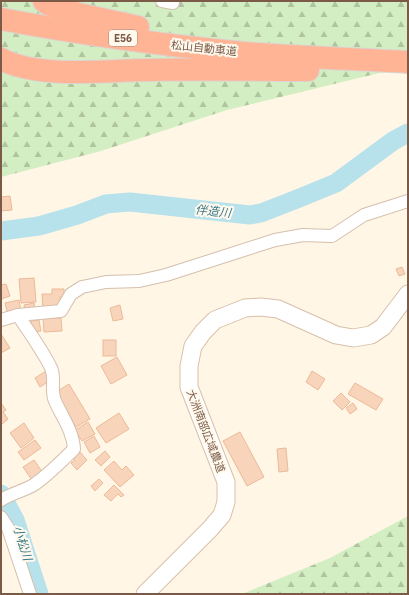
<svg xmlns="http://www.w3.org/2000/svg" width="409" height="595" font-family="'IBM Plex Sans','Noto Sans JP',sans-serif">
<style>
.forest{fill:url(#forest-firs)}
.lines{fill:none;stroke-linecap:round;stroke-linejoin:round}
.river{stroke:#b8e2eb;stroke-width:19}
.building{fill:#f7d4ba;stroke:#ecba99}
.street-casing{stroke:#d5bfad;stroke-width:14}
.secondary-casing{stroke:#d8bfa9;stroke-width:19}
.highway-casing{stroke:#ddd4cf;stroke-width:24}
.street{stroke:#fff;stroke-width:12}
.secondary{stroke:#fff;stroke-width:17}
.highway{stroke:#ffb496;stroke-width:22}
.labels{text-anchor:middle;dominant-baseline:central;stroke-width:4;stroke-linejoin:round;paint-order:stroke}
.shield{fill:#fff9ee;stroke:#a38a79;stroke-width:1}
.shield-label{font-size:10px;font-weight:bold;fill:#7b5b47}
.street-label{font-size:11px;fill:#7b5b47;stroke:#fff9ee}
.water-label{font-size:12px;font-style:italic;fill:#3b7b8a;stroke:#fff9ee}
</style>
<defs>
<pattern id="forest-firs" width="22" height="20" patternUnits="userSpaceOnUse"><rect width="22" height="20" fill="#d3eec2"/><path d="M5 1l3.5 6h-7zM16 11l3.5 6h-7z" fill="#b0c49f"/></pattern>
</defs>
<rect width="100%" height="100%" fill="#fff6e6"/>
<!-- forest -->
<g class="forest">
<path d="M1 1H408V66L227 110 101 151 1 177Z"/>
<path d="M408 516V594H242L330 558Z"/>
</g>
<g class="lines">
<!-- river -->
<g class="river">
<path d="M1 231 39 226 77 215 106 204 130 202 250 215 261 213 297 199 336 183 393 141 408 133"/>
<path d="M1 494 15 520 39 594"/>
</g>
</g>
<!-- building -->
<g class="building">
<path d="M10 196 12 210 1 211V197Z"/>
<path d="M402 267 405 274 399 276 396 269Z"/>
<path d="M34 278 36 302 21 303 19 279Z"/>
<path d="M6 284 10 296 1 299V285Z"/>
<path d="M52 289H64V297H60L61 307 43 310 42 294H52Z"/>
<path d="M19 300 21 312 8 315 5 303Z"/>
<path d="M34 303 35 310 25 312 24 305Z"/>
<path d="M120 305 123 319 113 321 110 308Z"/>
<path d="M43 318H61L62 331 44 332Z"/>
<path d="M39 320 41 331 33 332 31 321Z"/>
<path d="M1 334 10 348 1 353Z"/>
<rect x="103" y="340" width="13" height="16"/>
<path d="M117 357 127 375 111 384 101 366Z"/>
<path d="M46 371 51 380 40 387 35 378Z"/>
<path d="M312 371 325 379 318 390 306 382Z"/>
<path d="M355 383 383 399 376 410 348 394Z"/>
<path d="M69 384 90 419 76 427 56 392Z"/>
<path d="M341 393 350 402 342 410 333 401Z"/>
<path d="M1 403 6 410 3 412 8 419 1 425Z"/>
<path d="M353 403 357 409 350 414 346 408Z"/>
<path d="M119 413 129 429 106 443 96 428Z"/>
<path d="M88 422 95 434 82 441 75 430Z"/>
<path d="M24 423 34 438 21 448 10 433Z"/>
<path d="M240 432 264 477 247 486 223 441Z"/>
<path d="M94 436 100 447 90 453 84 442Z"/>
<path d="M35 440 41 448 24 460 18 452Z"/>
<path d="M286 448 288 471 279 472 277 449Z"/>
<path d="M79 451 87 460 77 470 71 463 75 460 72 457Z"/>
<path d="M105 451 110 457 101 466 95 460Z"/>
<path d="M34 460 43 473 32 480 23 467Z"/>
<path d="M114 461 122 470 126 466 134 475 120 487 104 470Z"/>
<path d="M99 479 103 483 95 491 91 486Z"/>
<path d="M114 485 124 495 121 497 118 494 111 501 104 495Z"/>
</g>
<g class="lines">
<defs>
<g id="street">
<path d="M162 1 173 3"/>
<path d="M1 320 18 315 61 311 71 294 82 287 106 282 139 281 166 275 275 240 303 235 332 236 364 215 408 201"/>
<path d="M1 500C12 493 24 491 35 484 49 474 62 461 74 449 73 431 62 417 55 401 50 390 56 379 51 368 43 351 28 331 18 315"/>
<path d="M1 517 8 528 30 594"/>
</g>
<path id="secondary" d="M145 594 210 529 222 515 226 502V482L189 387V366L193 346 203 332 215 320 245 308 261 307 278 309 336 335 353 338 371 335 383 327 408 294"/>
<g id="highway">
<path d="M44 1 48 4 78 14 138 27"/>
<path d="M1 19C81 34 163 45 244 53 299 57 354 59 408 62"/>
<path d="M1 59C39 79 106 70 149 70 202 69 255 70 308 70"/>
</g>
</defs>
<!-- street casing -->
<use href="#street" class="street-casing"/>
<!-- secondary casing -->
<use href="#secondary" class="secondary-casing"/>
<!-- highway casing -->
<use href="#highway" class="highway-casing"/>
<!-- street -->
<use href="#street" class="street"/>
<!-- secondary -->
<use href="#secondary" class="secondary"/>
<!-- highway -->
<use href="#highway" class="highway"/>
</g>
<g class="labels">
<!-- shield labels -->
<rect class="shield" x="109" y="30" width="28" height="16" rx="3"/>
<g class="shield-label">
<text x="123" y="38">E56</text>
</g>
<!-- street labels -->
<g class="street-label">
<text transform="translate(204 48) rotate(6)">松山自動車道</text>
<text transform="translate(206 431) rotate(69)">大洲南部広域農道</text>
</g>
<!-- water labels -->
<g class="water-label">
<text transform="translate(213 211) rotate(6)">伴造川</text>
<text transform="translate(23 543) rotate(72)">小松川</text>
</g>
</g>
<!-- border -->
<rect width="409" height="595" fill="none" stroke="#7b5b47" stroke-width="4"/>
</svg>
